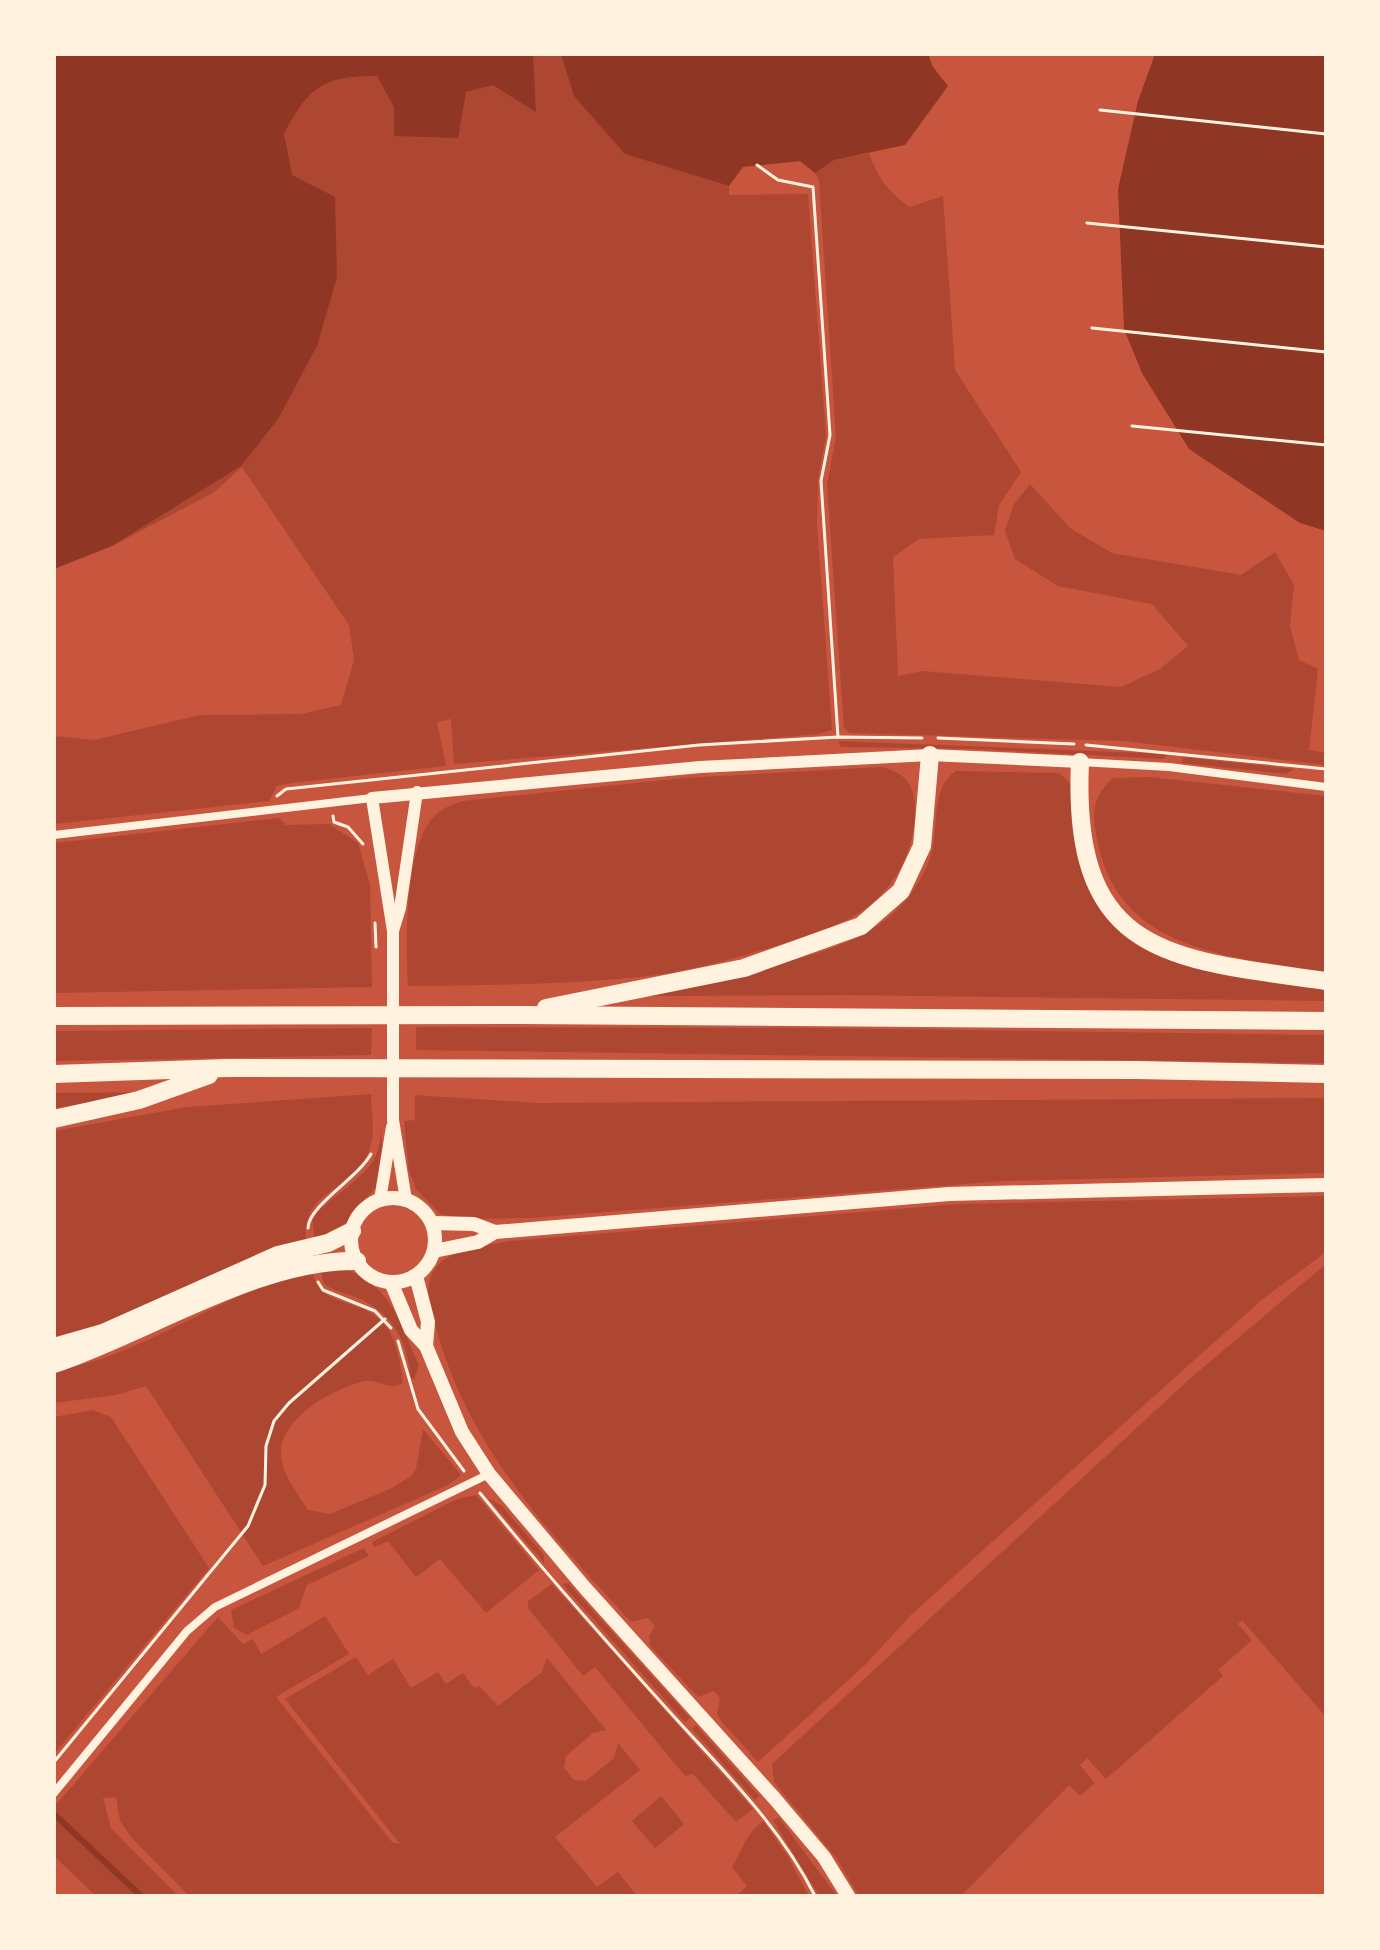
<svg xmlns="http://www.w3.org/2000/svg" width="1380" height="1950" font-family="Raleway,sans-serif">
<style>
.green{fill:#ae4732}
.water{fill:#8f3625}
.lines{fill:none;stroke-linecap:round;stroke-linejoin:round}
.stream{stroke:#8f3625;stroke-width:6}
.path{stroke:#fff3e0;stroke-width:3}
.minor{stroke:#fff3e0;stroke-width:8}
.tertiary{stroke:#fff3e0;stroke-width:12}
.secondary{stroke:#fff3e0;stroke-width:14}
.motorway{stroke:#fff3e0;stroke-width:18}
</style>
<rect width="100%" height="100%" fill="#c8553d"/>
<!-- green -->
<g class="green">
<path d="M54 54H561L625 154 729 186V195L808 194 826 436 818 480 817 524 832 730 819 734 454 764 451 719 437 722 446 766 292 783 277 786 269 801 54 824V736L94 740 200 715 301 714 341 705 354 660 349 625 242 467 213 493 112 546Z"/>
<path d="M869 153C879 179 888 192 910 207L943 196 955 370 1021 472 999 505 994 535 919 539 893 557 898 676 922 671 1121 687 1160 669 1188 646 1152 604 1058 586 1015 559 1005 531 1014 504 1030 484 1070 528 1112 553 1241 575 1275 552 1294 585 1290 626 1299 660 1318 669 1309 750 1326 753V765L1123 741 850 733 844 728 827 484 836 437 819 181 815 173 834 160Z"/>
<path d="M838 741 1168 754 1164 759 976 749 841 747Z"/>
<path d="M1183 757 1294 769 1286 774 1182 763Z"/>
<path d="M881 767C904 772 915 784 915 809 915 846 900 880 870 905 844 926 808 936 776 946 731 959 686 973 639 977 563 985 485 985 408 986 406 945 403 838 439 812 445 807 455 804 462 801L685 778Z"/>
<path d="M956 771 1059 773 1071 784C1072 802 1071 821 1074 839 1095 970 1220 977 1326 989V1001L844 995 647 996C685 987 723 977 761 968 831 950 898 937 929 861 941 831 928 790 956 771Z"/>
<path d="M1150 777 1326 796V972C1234 957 1116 953 1097 838 1092 812 1092 797 1113 778Z"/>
<path d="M279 818 286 825 329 824 358 843 370 885 372 987 54 993V843Z"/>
<path d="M416 1027 813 1028 1326 1035V1063L416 1050Z"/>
<path d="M372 1028 371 1055 54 1061V1031Z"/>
<path d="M154 1092 54 1108V1093Z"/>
<path d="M371 1094C371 1115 377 1135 367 1155 347 1195 302 1189 306 1241L105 1328 54 1339V1131L187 1107Z"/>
<path d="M415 1095 539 1103 1326 1098V1173L1003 1181 530 1218 465 1219 440 1214 416 1189 409 1171 404 1121 415 1120Z"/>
<path d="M380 1113 382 1146 376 1187 342 1227 315 1239C314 1233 312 1226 313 1220 318 1204 364 1181 375 1157 382 1143 381 1128 380 1113Z"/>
<path d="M1326 1196V1252L1264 1298 1192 1362 911 1615 866 1664 758 1762 722 1722 717 1714 720 1698 714 1691 698 1697 650 1646 649 1636 655 1626 648 1618 631 1622C551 1535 469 1448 437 1331 432 1312 423 1290 433 1272 448 1247 485 1247 510 1241L958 1204Z"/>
<path d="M1326 1264V1717L1242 1620 1238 1624 1252 1640 1218 1670 1223 1676 1106 1779 1087 1758 1080 1765 1095 1783 1080 1796 1069 1785 961 1896H859L837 1859 774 1782 772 1764 1194 1375Z"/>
<path d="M345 1269C395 1290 398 1320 419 1365L414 1379H411C407 1339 392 1311 353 1296 342 1292 332 1291 324 1283L320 1271Z"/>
<path d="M312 1272C320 1307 356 1298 379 1319 397 1336 400 1361 403 1383 389 1392 376 1377 361 1382 332 1390 280 1418 281 1454 281 1473 298 1494 308 1510L330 1514 390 1489 411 1476 416 1469 423 1429 461 1475 448 1485 263 1566 146 1386 116 1395 54 1403V1371C146 1356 221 1291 312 1272Z"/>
<path d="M93 1410 111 1417 209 1568 54 1754V1417Z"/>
<path d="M476 1495 539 1570 486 1613 440 1559 416 1577 388 1541 374 1547 372 1542 457 1499Z"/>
<path d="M488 1498 502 1506 544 1555V1563Z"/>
<path d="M364 1548 369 1556 307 1585 299 1608 247 1635 234 1628 231 1610Z"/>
<path d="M568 1583 690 1718 685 1722 562 1584Z"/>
<path d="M552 1584 753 1809 736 1822 693 1774 685 1776 595 1667 583 1676 528 1608V1601Z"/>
<path d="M325 1616 349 1654 276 1697 392 1842 400 1844 285 1699 356 1657 368 1675 393 1659 411 1688 438 1672 446 1684 463 1673 474 1688 479 1686 498 1706 542 1672 547 1658 606 1730 593 1733 566 1756 564 1768 574 1780 586 1781 614 1758 618 1743 640 1770 555 1837 597 1887 618 1872 637 1896H189L131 1837 120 1821 116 1797 103 1798 111 1828 178 1896H96L54 1856V1807L218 1617 243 1644 253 1639 261 1654Z"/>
<path d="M696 1725 759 1796 755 1800 692 1729Z"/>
<path d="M661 1796 684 1824 655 1848 632 1821Z"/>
<path d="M779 1818 837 1896H819L773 1820Z"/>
<path d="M763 1821 787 1855 809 1896H736L747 1886 732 1867C745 1846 743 1838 763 1821Z"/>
</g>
<!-- water -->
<g class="water">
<path d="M54 54H533L536 112 493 85 466 92 458 138 394 136V107L377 76C322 76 309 87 284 134L292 175 335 197 337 277 317 346 278 419 241 466 112 546 54 569Z"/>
<path d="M561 54H928L933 67 948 86 905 145 834 160 815 173 800 161 743 167 729 186 625 154 574 96Z"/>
<path d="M1155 54H1326V531L1300 523 1189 449 1142 373 1124 329 1118 189 1138 101Z"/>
</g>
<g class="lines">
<!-- stream -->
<path class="stream" d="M54 1814 141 1896"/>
<!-- path -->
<g class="path">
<path d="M1100 110 1326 134"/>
<path d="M757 165 778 180 813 187 830 435 821 481 838 737"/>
<path d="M1087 223 1326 247"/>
<path d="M1092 328 1326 352"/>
<path d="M1132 426 1326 445"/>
<path d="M938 738 1074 744"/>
<path d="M1086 745 1326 769"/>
<path d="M277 796 286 789 699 745 838 737 922 738"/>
<path d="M333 816 334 822 348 827 363 844"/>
<path d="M375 923 376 947"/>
<path d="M308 1228C308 1206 358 1178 371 1154"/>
<path d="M318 1282 323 1290 375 1311 391 1328"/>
<path d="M398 1341 418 1409 464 1471"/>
<path d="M480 1493C540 1567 604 1639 668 1710 721 1769 779 1824 815 1896"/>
<path d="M54 1762 248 1526 265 1485 266 1446 274 1421 289 1403 385 1319"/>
</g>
<!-- minor -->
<g class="minor">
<path d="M1080 762 1169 767 1326 787"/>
<path d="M54 835 372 798"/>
<path d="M54 1793 187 1631 215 1607 489 1474"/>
</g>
<!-- tertiary -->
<g class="tertiary">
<path d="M393 931 400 908 417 792"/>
<path d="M380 1200 392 1127"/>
<path d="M406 1200 393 1120V931L372 798 700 767 930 755 1080 762"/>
</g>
<!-- secondary -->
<g class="secondary">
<circle cx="393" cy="1240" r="42"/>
<path d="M432 1223 474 1224 495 1232 949 1194 1326 1185"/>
<path d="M434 1251 478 1242 495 1232"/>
<path d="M416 1276 428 1322 426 1346"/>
<path d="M391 1282 411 1330 426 1346 462 1432 489 1474 585 1588 775 1799 824 1857 848 1896"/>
</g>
<!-- motorway -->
<g class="motorway">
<path d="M1080 762C1071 956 1168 959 1326 981"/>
<path d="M546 1008 744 968 861 926 901 891 922 846 930 755"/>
<path d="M54 1016 522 1015 1326 1021"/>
<path d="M54 1074 227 1068 1137 1070 1326 1074"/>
<path d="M54 1119 139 1100 209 1075"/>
<path d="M54 1347 103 1333 278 1255 328 1243 352 1231"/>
<path d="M54 1364C147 1333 259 1259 357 1261"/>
</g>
</g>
<!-- border -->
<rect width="1380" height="1950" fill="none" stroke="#fff3e0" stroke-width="112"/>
</svg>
